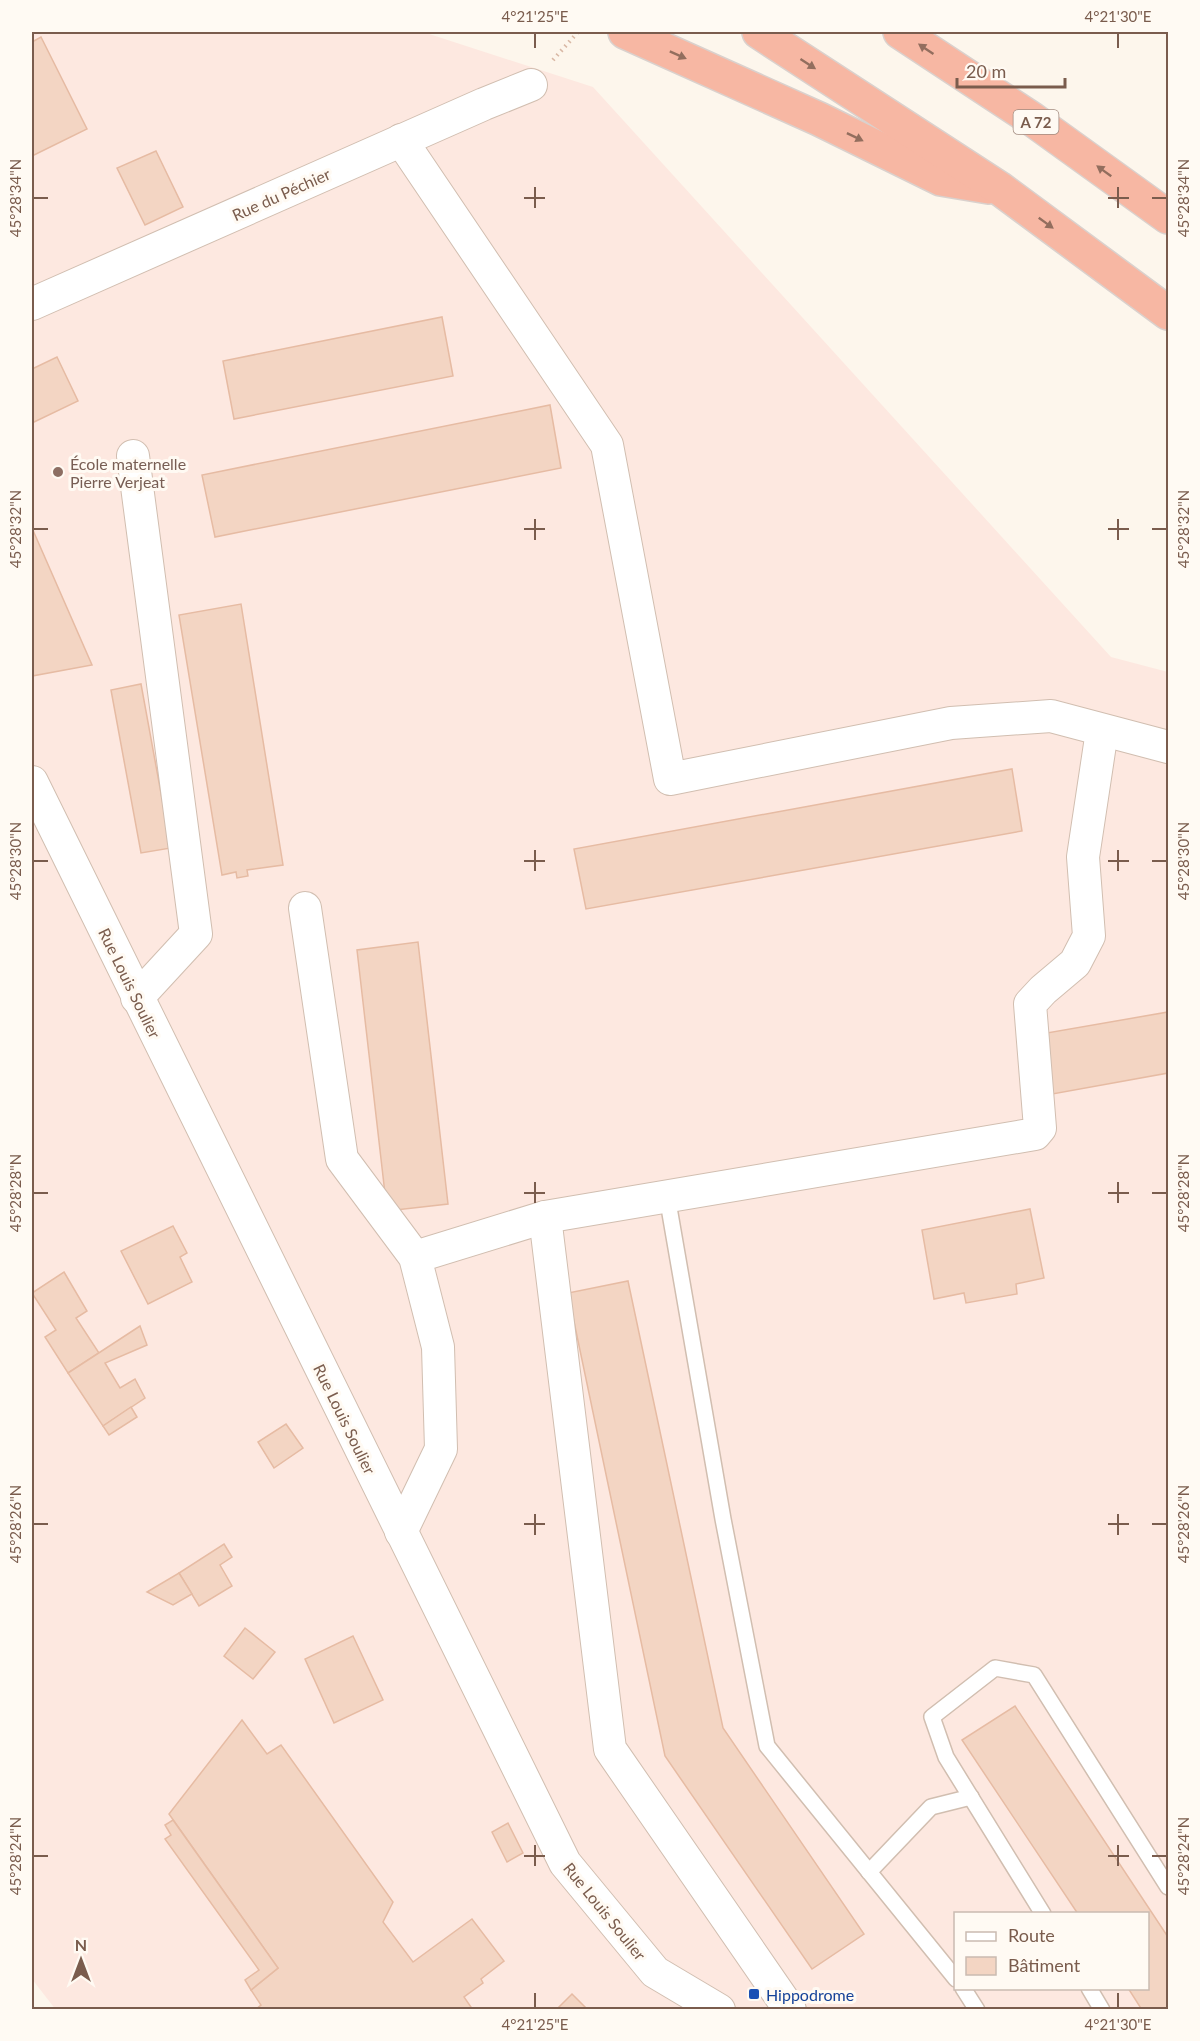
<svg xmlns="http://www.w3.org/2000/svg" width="1200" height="2041" font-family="Lato,sans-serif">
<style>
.commercial{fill:#fde8e0;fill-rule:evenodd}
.building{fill:#f3d5c3;stroke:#e6bba3;stroke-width:1.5}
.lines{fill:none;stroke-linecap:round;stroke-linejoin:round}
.service-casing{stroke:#d1beb0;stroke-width:18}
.minor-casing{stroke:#d1beb0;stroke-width:34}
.motorway-casing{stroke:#dad1cd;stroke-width:36}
.path{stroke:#d9b8a5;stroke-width:4;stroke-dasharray:1.5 4.5;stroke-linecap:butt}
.service{stroke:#fff;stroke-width:15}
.minor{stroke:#fff;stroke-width:32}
.motorway{stroke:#f7b7a3;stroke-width:33}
.oneway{fill:#936e5e}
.ticks{fill:none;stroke:#7a5c4d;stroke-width:2}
.education-dot{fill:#8d6e63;stroke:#fffaf3;stroke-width:2}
.transit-dot{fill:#1a4fb4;stroke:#fffaf3;stroke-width:2}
.labels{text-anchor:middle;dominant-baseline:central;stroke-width:6;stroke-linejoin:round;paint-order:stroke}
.shield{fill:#fffaf3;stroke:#a28b7f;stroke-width:1.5}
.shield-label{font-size:15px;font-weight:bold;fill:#7a5c4d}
.street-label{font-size:16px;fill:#7a5c4d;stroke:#fffaf3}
.education-label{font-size:16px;fill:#785e54;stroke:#fffaf3;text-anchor:start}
.transit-label{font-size:16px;fill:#164399;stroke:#fffaf3;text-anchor:start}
.neatline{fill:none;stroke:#7a5c4d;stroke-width:2}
.ticks-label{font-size:15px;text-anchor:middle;fill:#7a5c4d}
</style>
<rect width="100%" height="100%" fill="#fdf6ec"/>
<!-- commercial -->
<path class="commercial" d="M32 32H423L593 87 1111 657 1168 672V2009L56 2010 32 1979ZM956 1914H1148V1988H956Z"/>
<!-- building -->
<g class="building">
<path d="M41 37 87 129 32 156V42Z"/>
<path d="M156 151 183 207 145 225 117 168Z"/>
<path d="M442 317 453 376 234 419 223 361Z"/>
<path d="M57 357 78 401 32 423V369Z"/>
<path d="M550 405 561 468 215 537 202 475Z"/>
<path d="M32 528 92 665 32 676Z"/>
<path d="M241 604 283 865 247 870 248 876 237 878 236 872 222 875 179 615Z"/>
<path d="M141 684 171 848 141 853 111 690Z"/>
<path d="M1012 769 1022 831 586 909 574 849Z"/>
<path d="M418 942 448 1204 387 1211 357 950Z"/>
<path d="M1168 1012V1073L1047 1095 1035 1035Z"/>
<path d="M1030 1209 1044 1278 1016 1284 1017 1294 966 1303 964 1293 934 1299 922 1230Z"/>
<path d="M173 1226 187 1253 180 1257 192 1282 148 1304 121 1251Z"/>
<path d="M64 1272 87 1311 76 1318 99 1353 68 1373 45 1337 56 1330 32 1293Z"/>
<path d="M628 1281 723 1728 864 1934 812 1969 665 1756 568 1293Z"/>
<path d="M140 1326 147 1345 105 1363 120 1388 135 1379 145 1398 103 1426 68 1373Z"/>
<path d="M131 1407 137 1417 109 1435 103 1426Z"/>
<path d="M286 1424 303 1448 274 1468 258 1442Z"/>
<path d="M224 1544 232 1557 220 1565 232 1586 199 1606 179 1573Z"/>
<path d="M179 1573 192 1594 173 1605 147 1592Z"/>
<path d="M245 1628 275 1652 253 1679 224 1656Z"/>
<path d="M353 1636 383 1700 334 1723 305 1659Z"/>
<path d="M1015 1706 1168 1937V2010H1142L1128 1988H1148V1914H1078L962 1740Z"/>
<path d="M242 1720 267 1754 281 1745 393 1902 383 1922 413 1962 472 1919 504 1961 481 1979 483 1983 464 1997 473 2010H255L261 2005 251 1990 278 1968 169 1814Z"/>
<path d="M173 1820 278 1968 251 1990 245 1980 259 1970 165 1839 171 1835 165 1825Z"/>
<path d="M508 1823 523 1853 507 1862 492 1832Z"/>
<path d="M572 1994 588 2010H556Z"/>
</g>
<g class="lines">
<defs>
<g id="service">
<path d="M667 1196 723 1519 767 1746 956 1979"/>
<path d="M869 1872 931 1807 971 1797"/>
<path d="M1043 1914 946 1757 932 1717 995 1668 1034 1675 1168 1887"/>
<path d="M963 1988 977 2010"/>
<path d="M1089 1988 1102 2010"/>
</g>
<g id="minor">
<path d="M401 140 607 445 670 779 951 723 1051 716 1168 747"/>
<path d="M32 304 484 104 531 85"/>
<path d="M133 456 196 934 137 998"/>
<path d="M32 782 565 1863 655 1972 719 2010"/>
<path d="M305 908 342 1159 415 1257 438 1347 441 1449 401 1532"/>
<path d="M545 1217 610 1749 790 2010"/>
<path d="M415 1257 545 1217 1035 1134 1040 1128 1030 1004 1043 990 1075 963 1089 936 1083 857 1102 731"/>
</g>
<g id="motorway">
<path d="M625 32 819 119 941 179 989 187"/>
<path d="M759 32 999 188 1168 313"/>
<path d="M900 32 1032 119 1168 217"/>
</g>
</defs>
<!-- service casing -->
<use href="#service" class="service-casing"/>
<!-- minor casing -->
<use href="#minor" class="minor-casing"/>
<!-- motorway casing -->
<use href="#motorway" class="motorway-casing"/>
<!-- path -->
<path class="path" d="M553 60 578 32"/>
<!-- service -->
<use href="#service" class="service"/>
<!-- minor -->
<use href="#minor" class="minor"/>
<!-- motorway -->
<use href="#motorway" class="motorway"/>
</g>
<!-- one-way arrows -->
<defs><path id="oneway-solid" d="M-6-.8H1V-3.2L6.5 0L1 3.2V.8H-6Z" transform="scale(1.5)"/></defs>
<g class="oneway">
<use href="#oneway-solid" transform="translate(926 49) rotate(-146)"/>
<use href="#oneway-solid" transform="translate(678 55) rotate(24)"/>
<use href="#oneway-solid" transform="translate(808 64) rotate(33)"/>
<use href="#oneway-solid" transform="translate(855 137) rotate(26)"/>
<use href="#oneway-solid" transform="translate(1104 171) rotate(-144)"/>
<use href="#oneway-solid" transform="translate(1046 223) rotate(36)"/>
</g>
<!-- ticks -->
<path class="ticks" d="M535 33V48M1118 33V48M535 187V208M1118 187V208M33 198H48M524 198H545M1108 198H1129M1152 198H1167M535 519V540M1118 519V540M33 529H48M524 529H545M1108 529H1129M1152 529H1167M535 850V871M1118 850V871M33 861H48M524 861H545M1108 861H1129M1152 861H1167M535 1182V1203M1118 1182V1203M33 1193H48M524 1193H545M1108 1193H1129M1152 1193H1167M535 1514V1535M1118 1514V1535M33 1524H48M524 1524H545M1108 1524H1129M1152 1524H1167M535 1845V1866M1118 1845V1866M33 1856H48M524 1856H545M1108 1856H1129M1152 1856H1167M535 1993V2008M1118 1993V2008"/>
<!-- markers -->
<circle class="education-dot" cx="58" cy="472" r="6"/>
<rect class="transit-dot" x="748" y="1988" width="12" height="12" rx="3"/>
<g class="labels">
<!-- shield labels -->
<rect class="shield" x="1013.5" y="110" width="45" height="24" rx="4.5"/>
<g class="shield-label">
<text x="1036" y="122">A 72</text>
</g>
<!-- street labels -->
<g class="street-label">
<text transform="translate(281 194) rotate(-24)">Rue du Péchier</text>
<text transform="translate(130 983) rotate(64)">Rue Louis Soulier</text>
<text transform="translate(345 1419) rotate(64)">Rue Louis Soulier</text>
<text transform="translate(605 1911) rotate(51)">Rue Louis Soulier</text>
</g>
<!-- education labels -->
<g class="education-label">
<text x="70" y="463">École maternelle<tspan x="70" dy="18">Pierre Verjeat</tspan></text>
</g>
<!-- transit labels -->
<g class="transit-label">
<text x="766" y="1994">Hippodrome</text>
</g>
</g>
<!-- border -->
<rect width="1200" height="2041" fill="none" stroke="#fffaf3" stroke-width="66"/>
<!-- legend -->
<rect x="954" y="1912" width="195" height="78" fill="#fffaf3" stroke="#cabbb1" stroke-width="1.5"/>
<rect x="966" y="1932" width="30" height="9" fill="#ffffff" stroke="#cabbb1" stroke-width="1.5"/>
<text x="1008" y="1942" font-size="18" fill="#7a5c4d">Route</text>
<rect x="966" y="1957" width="30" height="18" fill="#f3d5c3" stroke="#cabbb1" stroke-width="1.5"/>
<text x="1008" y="1972" font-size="18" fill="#7a5c4d">Bâtiment</text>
<!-- north arrow -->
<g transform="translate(81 1960)" stroke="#fffaf3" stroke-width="4.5" paint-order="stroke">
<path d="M0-4.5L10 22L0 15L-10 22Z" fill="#7a5c4d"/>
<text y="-9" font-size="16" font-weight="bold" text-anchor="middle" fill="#7a5c4d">N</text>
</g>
<!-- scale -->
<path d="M957 78v9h108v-9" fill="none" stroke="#7a5c4d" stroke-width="3"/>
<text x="966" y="78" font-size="18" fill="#7a5c4d" stroke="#fffaf3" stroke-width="4.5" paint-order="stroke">20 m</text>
<rect x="33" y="33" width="1134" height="1975" class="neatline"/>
<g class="ticks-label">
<text x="535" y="22">4°21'25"E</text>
<text x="1118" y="22">4°21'30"E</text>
<text transform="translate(16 198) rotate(-90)" y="5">45°28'34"N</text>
<text transform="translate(1184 198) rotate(-90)" y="5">45°28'34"N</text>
<text transform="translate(16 529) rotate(-90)" y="5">45°28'32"N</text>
<text transform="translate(1184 529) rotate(-90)" y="5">45°28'32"N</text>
<text transform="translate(16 861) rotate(-90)" y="5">45°28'30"N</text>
<text transform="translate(1184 861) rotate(-90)" y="5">45°28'30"N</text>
<text transform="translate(16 1193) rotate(-90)" y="5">45°28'28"N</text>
<text transform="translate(1184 1193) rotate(-90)" y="5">45°28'28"N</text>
<text transform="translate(16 1524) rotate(-90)" y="5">45°28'26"N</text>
<text transform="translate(1184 1524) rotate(-90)" y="5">45°28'26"N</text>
<text transform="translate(16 1856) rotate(-90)" y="5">45°28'24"N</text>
<text transform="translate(1184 1856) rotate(-90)" y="5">45°28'24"N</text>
<text x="535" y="2030">4°21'25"E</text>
<text x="1118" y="2030">4°21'30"E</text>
</g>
</svg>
